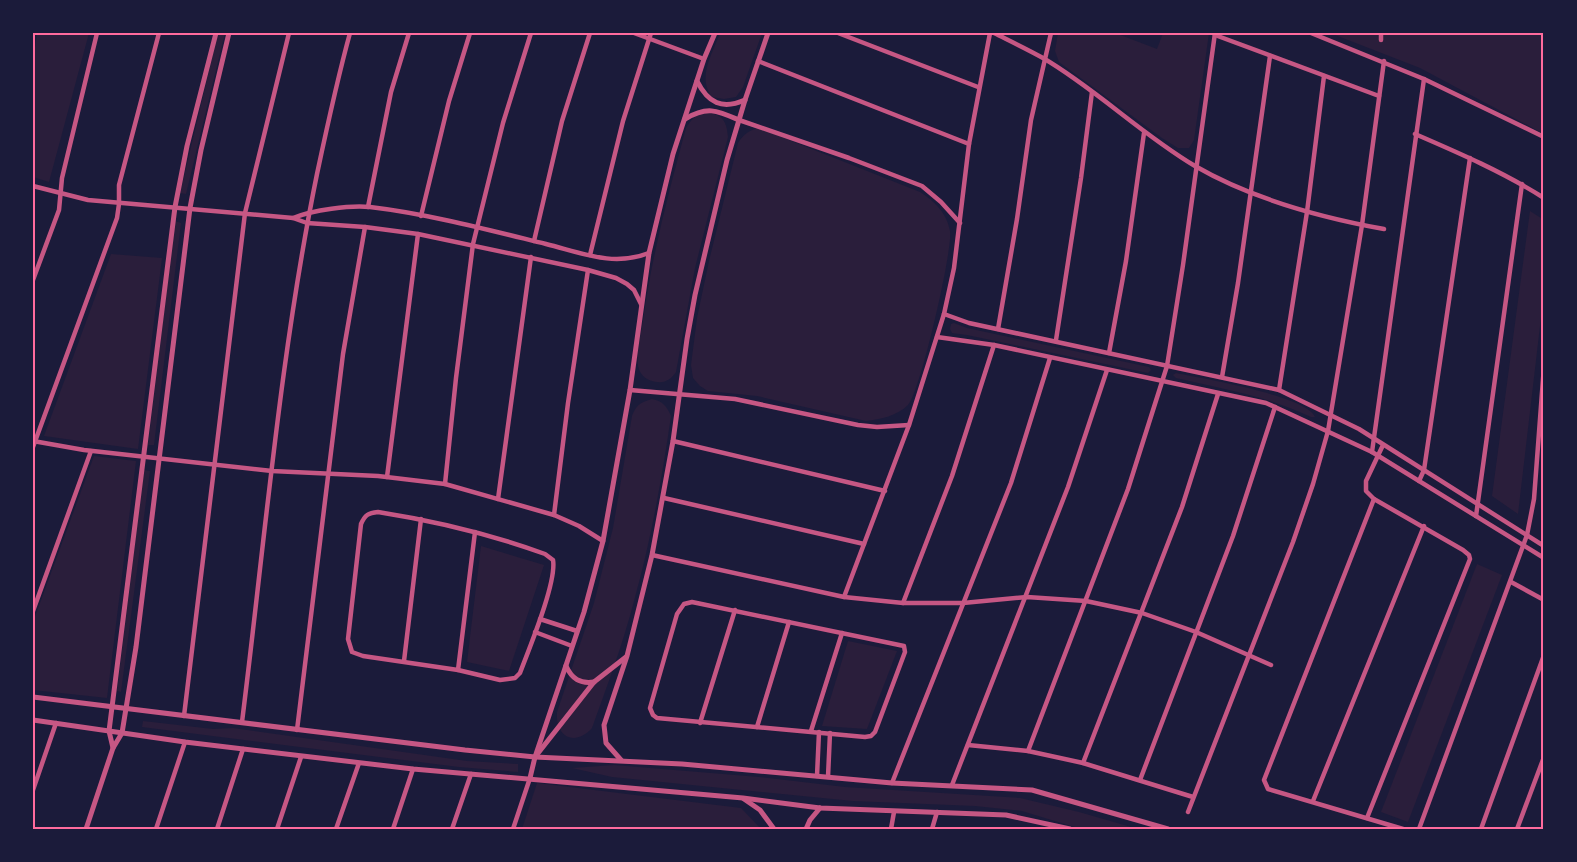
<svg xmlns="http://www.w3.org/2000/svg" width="1577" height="862" font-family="'DejaVu Sans',sans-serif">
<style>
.green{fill:#2a1e3b}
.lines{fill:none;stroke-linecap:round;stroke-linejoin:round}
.minor{stroke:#c65784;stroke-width:4.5}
.tertiary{stroke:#c65784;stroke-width:5}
.neatline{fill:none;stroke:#ff6b9d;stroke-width:2}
</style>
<rect width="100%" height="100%" fill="#1b1b3a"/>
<!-- green -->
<g class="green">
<path d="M37 33H89L49 182 33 177V61Z"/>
<path d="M218 33H225L186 194 180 193Z"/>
<path d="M720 33H762L743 87 736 97 724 99 712 97C697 77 712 55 720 33Z"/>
<path d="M1058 33H1115L1157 49 1163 33H1209L1194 140 1189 148H1178L1162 138 1059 62 1055 51Z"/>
<path d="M1330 33H1544V134L1420 68Z"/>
<path d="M707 112C723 115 727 122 728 137L695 268 676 372C671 379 666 383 657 382 648 381 640 376 638 366 636 352 641 334 643 320 652 255 669 191 686 128 692 118 696 115 707 112Z"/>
<path d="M759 128 920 192C934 201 947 213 950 231 953 250 920 393 908 405 897 416 881 419 866 421L757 396 708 391 700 386 693 378 691 365 697 318 709 261 738 143C744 134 749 130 759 128Z"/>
<path d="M1530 211 1544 220V309H1542L1518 514 1492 496Z"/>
<path d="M175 221 181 223 154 445H148Z"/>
<path d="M111 254 162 258 138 449 44 436Z"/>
<path d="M954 323 967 328 1149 367 1151 370 1148 373 967 335 952 333 950 329 951 324Z"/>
<path d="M1176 373C1200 378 1308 396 1315 417H1311C1267 396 1223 389 1176 378L1173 375Z"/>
<path d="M652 399C662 401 667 406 671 416 662 478 651 540 634 601 623 644 607 686 592 728 575 747 555 737 557 712L594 603 613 528 632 416C636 405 641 402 652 399Z"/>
<path d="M94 456 136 461 107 698 33 690V622Z"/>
<path d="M144 470 150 471 121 692 117 691Z"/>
<path d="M481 546 544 565 509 671 467 662Z"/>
<path d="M1477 564 1502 575 1408 822 1381 812Z"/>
<path d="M848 641 897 651 867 729 822 726Z"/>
<path d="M143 721 213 729 233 728 467 761 518 764V772L459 767 142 727Z"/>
<path d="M614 765 759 777 845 787 1020 798 1079 812 1138 829H1081L1022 811 975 806 853 801 612 777 572 768Z"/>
<path d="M537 783 741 808 761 829H522Z"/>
</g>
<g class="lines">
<!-- minor -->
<g class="minor">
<path d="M634 33 704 59"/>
<path d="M838 33 978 87"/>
<path d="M994 33C1010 41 1027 49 1043 58 1096 89 1141 134 1195 166 1252 199 1318 217 1384 229"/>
<path d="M1311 33 1424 79 1544 137"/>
<path d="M1215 35 1379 96"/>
<path d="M1381 40V33"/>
<path d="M758 61 969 144"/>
<path d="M739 120 849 158 922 186 941 202 960 223"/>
<path d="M1415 134C1459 153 1503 172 1544 198"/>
<path d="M33 186 88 200 293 218 307 223 365 227 418 234 588 270 616 278 627 284 634 290 641 304"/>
<path d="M368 207 391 92 409 33"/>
<path d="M421 216 449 101 470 33"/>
<path d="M293 218C313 210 350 205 370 207 429 214 489 230 546 244 582 253 613 267 649 253"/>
<path d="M534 241 562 121 590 33"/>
<path d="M590 255 623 121 651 33"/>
<path d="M33 280 59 210 62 178 97 33"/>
<path d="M944 314 969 323 1279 390 1359 429 1544 546"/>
<path d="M998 329 1017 219 1031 120 1051 33"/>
<path d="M937 337 994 345 1266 403 1372 452 1544 558"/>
<path d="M1056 340 1081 178 1092 92"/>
<path d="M1109 353 1126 261 1144 133"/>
<path d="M1222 377 1238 283 1270 56"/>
<path d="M630 390 735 399 858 425 877 427 909 425"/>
<path d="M1279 390 1307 212 1324 76"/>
<path d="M33 441 84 450 272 471 378 476 445 484 554 515 579 526 603 541"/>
<path d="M673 441 885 491"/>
<path d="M33 447 117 218 119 204V185L159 33"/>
<path d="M1372 452 1424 79"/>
<path d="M387 477 418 234"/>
<path d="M1419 481 1424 470 1470 158"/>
<path d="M445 484 456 378 473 244 503 123 531 33"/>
<path d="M664 498 864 544"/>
<path d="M498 499 531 257"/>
<path d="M1374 499 1264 780 1268 789 1403 829"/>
<path d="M378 512C435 521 490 534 545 554L553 560C557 582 529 649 520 673L515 678 500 680 458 670 363 656 352 652 348 639 361 524C365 515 368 513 378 512Z"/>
<path d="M554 515 568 403 588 270"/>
<path d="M1476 516 1522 184"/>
<path d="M652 555 844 597 903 603H963L1027 597 1086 601 1142 613 1196 632 1271 665"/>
<path d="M1511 582 1544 600"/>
<path d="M844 597 909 425 944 314 954 268 969 144 990 33"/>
<path d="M692 602 904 646 905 652 875 732 871 736 865 737 657 718 653 715 650 708 677 614 684 604Z"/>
<path d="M903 603 952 476 994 345"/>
<path d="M33 611 91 451"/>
<path d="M540 619 577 631"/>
<path d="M535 632 572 646"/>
<path d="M404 661 421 519"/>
<path d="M458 670 475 532"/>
<path d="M184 716 245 213 289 33"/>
<path d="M242 722C265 539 280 355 317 174 327 127 337 80 350 33"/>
<path d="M700 723 735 610"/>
<path d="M757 727 789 622"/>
<path d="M297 730 343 354 365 227"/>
<path d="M811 731 842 633"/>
<path d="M968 745 1028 751 1083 763 1193 797"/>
<path d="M1028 751 1128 489 1167 366 1183 265 1215 33"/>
<path d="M1083 763 1182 507 1218 394"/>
<path d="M817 776 819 732"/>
<path d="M828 777 830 733"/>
<path d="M1140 780 1233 536 1275 407"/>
<path d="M892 783 1011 483 1050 358"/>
<path d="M952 785 1068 487 1107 370"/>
<path d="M33 790 56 723"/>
<path d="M1313 801 1424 526"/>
<path d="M1188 812 1293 542 1313 484 1328 431 1362 225 1384 61"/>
<path d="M1367 818 1470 559 1469 555 1463 550 1374 499 1366 491V481L1383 445"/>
<path d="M156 829 185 742"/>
<path d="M217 829 243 749"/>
<path d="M277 829 301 757"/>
<path d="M336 829 359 763"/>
<path d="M393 829 413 769"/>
<path d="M452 829 471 774"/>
<path d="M513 829 530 778"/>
<path d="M891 829 894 812"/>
<path d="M932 829 937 812"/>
<path d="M1419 829 1527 535 1534 499 1544 366"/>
<path d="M1481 829 1544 655"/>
<path d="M1517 829 1544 757"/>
</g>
<!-- tertiary -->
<g class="tertiary">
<path d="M697 81C708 103 722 110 745 100"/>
<path d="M685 119C707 106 716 110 739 120"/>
<path d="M566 666C572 679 580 684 594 682"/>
<path d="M33 697 465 750 535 757 682 764 892 783 1032 790 1168 829"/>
<path d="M33 720 185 742 413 769 743 798 820 808 1006 815 1070 829"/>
<path d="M113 748 109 731 175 207 187 146 216 33"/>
<path d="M535 757 584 612 603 541 630 390 649 253 673 154 704 59 715 33"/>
<path d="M621 760 606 743 604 725 627 656 652 555 673 441 687 339 695 295 727 160 745 100 768 33"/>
<path d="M530 778 535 757 594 682 626 657"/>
<path d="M744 799 760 810 774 829"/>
<path d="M86 829 113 748 122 733 136 647 190 208 201 150 229 33"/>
<path d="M806 829 810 820 820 808"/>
</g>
</g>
<!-- border -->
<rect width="1577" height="862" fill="none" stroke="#1b1b3a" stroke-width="69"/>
<rect x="34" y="34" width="1508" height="794" class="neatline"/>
</svg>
